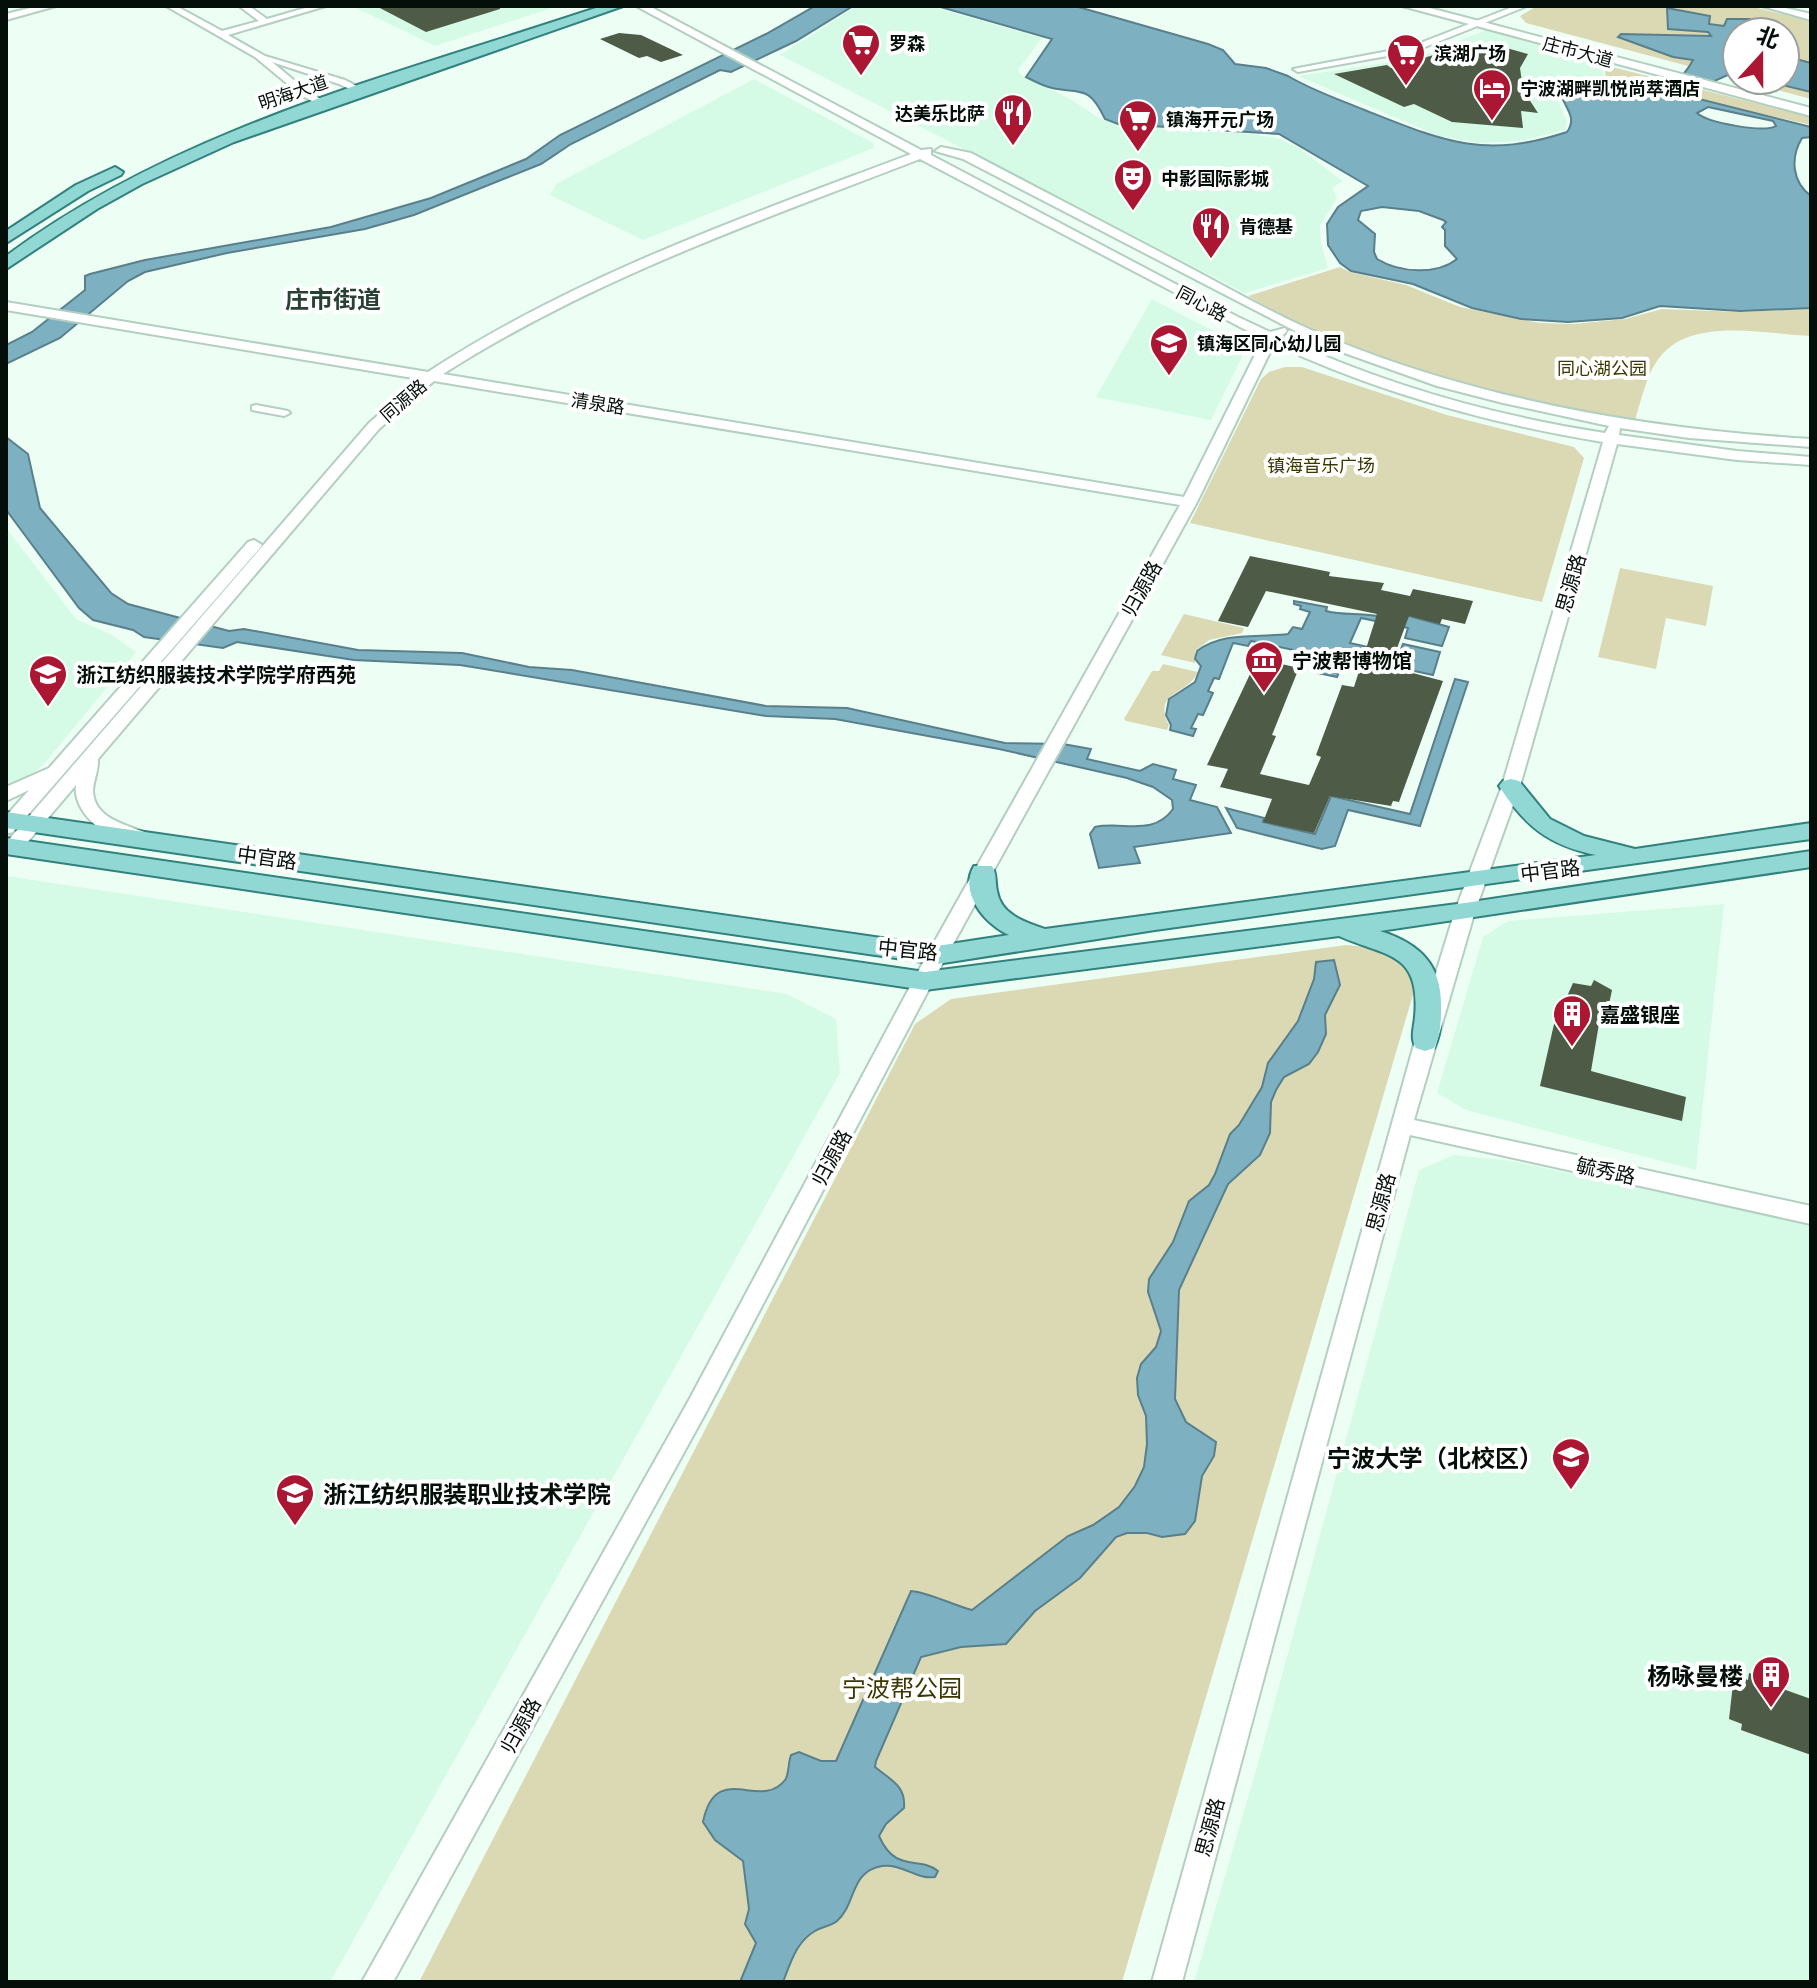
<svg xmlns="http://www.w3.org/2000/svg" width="1817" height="1988" font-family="Commissioner,'Noto Sans SC',sans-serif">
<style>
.built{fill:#d5fbe7}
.green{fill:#dbd9b4}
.water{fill:#7db0c1;stroke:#59808a;stroke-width:2;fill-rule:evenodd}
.building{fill:#4e5b46}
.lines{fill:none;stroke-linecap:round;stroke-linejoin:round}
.minor-casing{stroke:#b2cfc0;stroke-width:4}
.tertiary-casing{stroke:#b2cfc0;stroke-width:4}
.secondary-casing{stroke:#b2cfc0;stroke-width:4}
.primary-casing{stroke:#31817c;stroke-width:4}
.minor{fill:#fff;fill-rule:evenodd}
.tertiary{fill:#fff;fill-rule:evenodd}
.secondary{fill:#fff;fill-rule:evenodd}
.primary{fill:#91d8d5;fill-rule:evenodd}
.labels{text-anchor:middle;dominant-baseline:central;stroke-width:8;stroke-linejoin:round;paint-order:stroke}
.far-poi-label{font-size:18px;font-weight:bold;fill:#050f0a;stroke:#fff;text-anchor:start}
.far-street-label{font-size:18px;fill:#050f0a;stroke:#fff}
.far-park-label{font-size:18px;fill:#3b3700;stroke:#fff}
.street-label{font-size:20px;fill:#050f0a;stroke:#fff}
.poi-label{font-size:20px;font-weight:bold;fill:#050f0a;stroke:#fff;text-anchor:start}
.far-district-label{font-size:24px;font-weight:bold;fill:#294135;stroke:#fff}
.near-poi-label{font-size:24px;font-weight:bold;fill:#050f0a;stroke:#fff;text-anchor:end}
.near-park-label{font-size:24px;fill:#3b3700;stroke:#fff}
</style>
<rect width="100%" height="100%" fill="#edfff5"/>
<!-- built -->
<g class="built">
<path d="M352 6H558L435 46Z"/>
<path d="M857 6H930L1042 38 1018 70 1021 75 1070 99 1099 118 1120 126 1252 134 1277 138 1297 147 1343 181 1332 188 1337 198 1320 225 1321 243 1328 268 1245 293 780 55Z"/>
<path d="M1486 30 1601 64 1605 78 1557 88V99L1567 121 1565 130 1520 141 1478 143 1439 136 1298 76 1391 62 1429 53Z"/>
<path d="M754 79 873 143 874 148 643 240 550 195 556 184Z"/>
<path d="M1152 299 1238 344 1242 357 1211 420 1096 397Z"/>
<path d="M6 528 76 619 112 635 136 652 44 764 19 784 6 788Z"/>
<path d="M6 876 787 994 836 1019 840 1073 330 1982H6Z"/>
<path d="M1724 904 1696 1170 1466 1110 1437 1093 1483 937 1508 921Z"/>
<path d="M1454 1155 1512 1161 1811 1225V1982H1194L1260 1756 1419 1170Z"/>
</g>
<!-- green -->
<g class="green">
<path d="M1537 6H1749L1811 21V99L1739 80H1785V32H1737V79L1526 23 1520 16Z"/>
<path d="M1604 65 1811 117V125L1700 100 1691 97 1694 91 1665 84 1634 91 1586 86 1606 78Z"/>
<path d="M1340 267 1350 272 1406 285 1460 307 1540 323 1574 324 1625 319 1662 309 1740 312 1811 309V336C1765 334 1687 315 1657 361 1646 377 1641 401 1635 420 1501 398 1366 366 1248 296Z"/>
<path d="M1285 367H1302L1447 415 1574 447 1584 458 1542 602 1190 523 1261 379 1269 372Z"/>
<path d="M1620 568 1713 586 1706 626 1666 618 1656 669 1598 657Z"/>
<path d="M1184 614 1244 628 1242 633 1209 640 1195 651V663L1161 655Z"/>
<path d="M1163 664 1198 672C1188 695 1152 691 1169 725L1167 730 1126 721 1124 719 1152 671H1159Z"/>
<path d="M1346 945 1378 948 1405 960 1415 988 1122 1982H419L915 1024 951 999Z"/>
</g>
<!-- water -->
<g class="water">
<path d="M815 6H853L796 41 731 72 720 70 571 144 541 164 414 215 365 229 227 253 145 272 128 281 60 338 6 364V345L32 332 85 290V276L90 274 145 260 331 227 431 198 526 159 560 135 766 34Z"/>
<path d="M937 6H1075L1208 44 1223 50 1235 64 1266 68 1288 76C1313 91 1341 100 1367 111 1445 142 1485 159 1567 132 1578 117 1564 107 1560 92 1597 68 1660 122 1693 60L1673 57 1618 37 1621 34 1711 36 1708 32 1668 29 1667 8 1710 16 1709 24 1724 26 1727 19H1750L1758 28 1779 32H1737V74L1732 73 1690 92 1687 96 1811 127V137L1802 138C1790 158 1792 182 1811 196V308L1740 311 1660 306 1622 318 1568 322 1521 319 1472 308 1413 284 1351 271 1340 263 1328 245 1327 224 1338 207 1368 186 1279 134 1118 124 1105 119C1089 85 1082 94 1052 88 1043 86 1034 81 1026 77L1052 39ZM1708 107 1773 121 1776 126C1764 133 1708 123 1697 113ZM1382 207 1419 211 1443 220 1446 222 1442 227 1445 230V246L1457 259C1437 275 1400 273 1377 259L1374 252 1375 234 1358 220 1361 211Z"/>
<path d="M1785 56 1811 63V92L1761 80H1785Z"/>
<path d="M6 437 28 454 40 508 111 593 128 604 229 631 244 629 358 650 462 653 529 667 572 670 766 706 847 708 1005 743 1063 744 1091 749 1087 759 1140 771 1153 764 1176 770 1173 779 1196 785 1190 800 1217 807 1231 833 1134 847 1140 863 1099 868 1090 834 1095 827C1123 821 1153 837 1173 809L1172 800 1153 787 1127 778 999 749 835 719 766 716 460 665 354 660 237 642 223 648 144 637 133 630 93 620 79 608 7 511Z"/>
<path d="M1294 601 1327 607 1326 611C1346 616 1357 612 1377 616L1380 608 1449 627 1442 646 1405 638 1408 628 1361 618 1350 643 1399 654 1403 644 1440 652 1433 675 1346 656 1337 677 1318 673 1323 659 1307 656 1308 653 1251 641 1248 646 1233 643 1219 679 1214 678 1208 691 1213 693 1203 715 1198 714 1191 728 1196 729 1193 736 1170 730 1171 725 1166 715 1169 699 1195 682 1201 666 1195 659 1197 651C1223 631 1257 638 1288 634L1293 627 1302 629 1310 612 1300 609 1301 606 1294 604Z"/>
<path d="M1455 679 1468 682 1420 826 1348 810 1335 846 1322 849 1237 828 1226 808 1264 818 1263 822 1315 834 1331 796 1410 814Z"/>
<path d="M1334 960 1340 985 1325 1015 1326 1034 1318 1052 1309 1064 1284 1077 1276 1090 1271 1102 1270 1133 1260 1155 1228 1184 1179 1290 1175 1399 1186 1422 1216 1442 1214 1456 1202 1476 1195 1521 1185 1534 1162 1537 1147 1533H1127L1116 1537 1080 1578 1035 1611 1006 1644 961 1647 921 1657 876 1761 875 1767C891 1780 906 1786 904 1808L886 1824 879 1836C896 1874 917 1855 938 1871L935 1877C917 1880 901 1863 882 1866 850 1871 856 1905 837 1921 831 1926 821 1927 815 1931 796 1942 791 1962 783 1982H740L756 1943 745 1924 749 1909 743 1861 715 1840 703 1822C716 1759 760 1812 785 1780 789 1775 788 1763 791 1755L799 1752 821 1761H836L911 1591C931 1593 952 1605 972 1610L1068 1536 1093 1525 1119 1507 1135 1486 1144 1467 1147 1444 1146 1416 1138 1395 1137 1378 1141 1364 1156 1347 1161 1331 1148 1292 1149 1279 1173 1242 1189 1201 1209 1185 1215 1174 1230 1134 1239 1125 1262 1087 1268 1063 1298 1021 1314 979 1316 962Z"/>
</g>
<!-- building -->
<g class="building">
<path d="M376 6H500V9L426 32Z"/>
<path d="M619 33 641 35 683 55 661 62 647 56 639 58 600 39Z"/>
<path d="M1453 44 1460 47H1503L1528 54 1520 68 1523 90 1538 113 1521 111 1523 128 1452 122 1414 104 1404 107 1334 74 1387 65 1391 68 1453 49Z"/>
<path d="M1250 556 1330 572 1329 576 1384 583 1381 590 1410 596 1413 589 1473 601 1465 624 1442 619 1440 624 1409 616 1390 667 1443 681 1399 802 1393 801 1391 806 1330 796 1314 833 1263 822 1272 799 1220 787 1228 769 1207 765 1251 672 1267 676 1273 662 1299 668 1272 735 1276 736 1260 774 1309 785 1321 757 1316 755 1342 685 1354 687 1377 614 1266 591 1248 627 1218 621Z"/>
<path d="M1594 980 1612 990 1607 1014 1601 1012 1591 1071 1686 1097 1682 1121 1540 1086 1559 1002 1564 1003 1573 983 1591 986Z"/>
<path d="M1749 1673 1764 1678 1763 1682 1811 1699V1755L1741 1730 1742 1724 1729 1719 1734 1675 1748 1680Z"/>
</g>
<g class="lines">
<defs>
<g id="minor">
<path d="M166 6H176L222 31 259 21 239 6H249L267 19 312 6H326L228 35 265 56 345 80 366 91 358 93 339 84 272 62 307 91 327 103 319 105 301 95 255 57Z"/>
<path d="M1515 6H1527L1415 51 1298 72 1293 69 1410 47Z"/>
<path d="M1762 6H1777L1811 14V20Z"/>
<path d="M256 405 288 411 290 413 284 416 252 410V406Z"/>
</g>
<g id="tertiary">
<path d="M38 6H56L6 20V14Z"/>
<path d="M636 6H649L921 150 931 149V155L1238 317 1270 332 1285 328 1287 331 1281 337C1383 384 1494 416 1605 433L1609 426 1503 403 1437 386 1322 345 963 159 935 151 941 147 971 153C1041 190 1111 226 1181 263 1231 289 1280 318 1332 339 1485 401 1647 429 1811 439V447L1689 438 1620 428 1619 435 1737 451 1811 457V465L1737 460 1617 444 1520 786 1475 911 1414 1120 1811 1206V1224L1410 1135 1182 1982H1152L1415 1041 1455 911 1502 786 1603 442C1491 424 1377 392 1274 344L1197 502 947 955 705 1414 393 1982H362L689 1400 927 955 1180 505 434 381 379 429 98 759C99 768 94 779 93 790 93 817 123 824 144 832L146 836 144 840C116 848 72 816 76 785L20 851H6V843L369 423 419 379 6 310V302L428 372C578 274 745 217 911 154ZM920 159 1263 339 1184 497 443 374C592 279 756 222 920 159Z"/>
<path d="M254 540 262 545 260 548 13 832 6 834V816L29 790 6 801V787L49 768 248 542Z"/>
</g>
<path id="secondary" d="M1402 6H1422L1811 108V116Z"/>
<g id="primary">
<path d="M602 6H623L234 142 142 184 97 209 6 269V256C181 126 399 74 602 6Z"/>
<path d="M115 167 123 172 121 175 88 191 6 243V231L76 185Z"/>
<path d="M1511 779 1519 781 1550 819 1584 836 1635 849 1811 823V839L1155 930 937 964 6 828V812L937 946 1009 935C986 925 958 893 974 866H992C997 874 995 882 997 891 1001 915 1025 922 1045 929L1596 855C1548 845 1525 826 1499 786L1503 781Z"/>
<path d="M6 838 925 972 1465 903 1811 851V867L1380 931C1421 944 1443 966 1441 1011 1441 1023 1440 1037 1434 1048L1425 1051 1416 1048C1410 1038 1414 1028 1415 1017 1421 951 1386 957 1339 936L925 990 6 854Z"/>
</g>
</defs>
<!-- minor casing -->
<use href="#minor" class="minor-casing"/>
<!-- tertiary casing -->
<use href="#tertiary" class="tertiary-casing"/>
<!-- secondary casing -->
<use href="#secondary" class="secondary-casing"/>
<!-- primary casing -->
<use href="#primary" class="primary-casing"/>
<!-- minor -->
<use href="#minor" class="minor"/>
<!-- tertiary -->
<use href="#tertiary" class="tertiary"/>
<!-- secondary -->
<use href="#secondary" class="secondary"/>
<!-- primary -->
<use href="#primary" class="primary"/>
</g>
<!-- icons -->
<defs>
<symbol id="supermarket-pin" viewBox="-11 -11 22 30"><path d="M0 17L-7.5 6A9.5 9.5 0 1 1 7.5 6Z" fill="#ab1632" stroke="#fff"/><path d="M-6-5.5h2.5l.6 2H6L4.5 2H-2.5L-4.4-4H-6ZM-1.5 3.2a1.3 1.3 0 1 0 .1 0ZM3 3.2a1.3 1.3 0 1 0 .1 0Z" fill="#fff"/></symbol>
<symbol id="hotel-pin" viewBox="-11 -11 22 30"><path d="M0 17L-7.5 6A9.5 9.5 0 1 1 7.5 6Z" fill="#ab1632" stroke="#fff"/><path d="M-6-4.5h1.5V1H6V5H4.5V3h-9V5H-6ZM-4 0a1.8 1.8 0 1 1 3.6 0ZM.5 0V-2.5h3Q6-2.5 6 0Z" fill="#fff"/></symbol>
<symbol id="restaurant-pin" viewBox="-11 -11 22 30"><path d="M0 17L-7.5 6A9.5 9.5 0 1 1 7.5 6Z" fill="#ab1632" stroke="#fff"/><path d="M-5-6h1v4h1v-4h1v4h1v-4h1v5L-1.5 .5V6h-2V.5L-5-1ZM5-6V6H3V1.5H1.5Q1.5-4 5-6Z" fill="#fff"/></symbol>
<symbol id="theatre-pin" viewBox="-11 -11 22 30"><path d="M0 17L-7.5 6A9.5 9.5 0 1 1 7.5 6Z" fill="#ab1632" stroke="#fff"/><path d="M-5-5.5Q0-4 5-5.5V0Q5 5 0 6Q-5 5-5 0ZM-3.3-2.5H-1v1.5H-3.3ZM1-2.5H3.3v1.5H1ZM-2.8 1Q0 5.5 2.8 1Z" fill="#fff"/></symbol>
<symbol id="school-pin" viewBox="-11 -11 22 30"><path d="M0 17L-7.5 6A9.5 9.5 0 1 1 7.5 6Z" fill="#ab1632" stroke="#fff"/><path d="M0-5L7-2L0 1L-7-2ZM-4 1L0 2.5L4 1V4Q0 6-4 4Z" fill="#fff"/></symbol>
<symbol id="museum-pin" viewBox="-11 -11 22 30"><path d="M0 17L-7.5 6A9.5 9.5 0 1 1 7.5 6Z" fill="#ab1632" stroke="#fff"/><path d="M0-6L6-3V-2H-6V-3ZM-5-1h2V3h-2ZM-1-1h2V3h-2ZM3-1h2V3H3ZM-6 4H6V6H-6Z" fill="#fff"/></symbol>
<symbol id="university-pin" viewBox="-11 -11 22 30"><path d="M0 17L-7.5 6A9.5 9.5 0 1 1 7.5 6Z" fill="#ab1632" stroke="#fff"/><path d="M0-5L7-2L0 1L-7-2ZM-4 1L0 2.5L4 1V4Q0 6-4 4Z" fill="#fff"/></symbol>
<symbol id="building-pin" viewBox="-11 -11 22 30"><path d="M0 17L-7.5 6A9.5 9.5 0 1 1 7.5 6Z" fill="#ab1632" stroke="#fff"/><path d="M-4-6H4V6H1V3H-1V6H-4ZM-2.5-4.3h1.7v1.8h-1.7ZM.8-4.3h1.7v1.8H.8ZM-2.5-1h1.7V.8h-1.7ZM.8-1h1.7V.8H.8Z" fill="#fff"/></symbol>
</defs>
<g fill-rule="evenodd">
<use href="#supermarket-pin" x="839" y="21" width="44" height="60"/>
<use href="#supermarket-pin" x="1384" y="31" width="44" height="60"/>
<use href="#hotel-pin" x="1470" y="66" width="44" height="60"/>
<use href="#restaurant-pin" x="991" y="91" width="44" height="60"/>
<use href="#supermarket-pin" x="1116" y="97" width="44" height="60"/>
<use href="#theatre-pin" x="1111" y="156" width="44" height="60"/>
<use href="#restaurant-pin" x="1189" y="204" width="44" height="60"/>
<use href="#school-pin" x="1147" y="321" width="44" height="60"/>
<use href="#museum-pin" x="1242" y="638" width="44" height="60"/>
<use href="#university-pin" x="26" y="652" width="44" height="60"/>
<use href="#building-pin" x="1550" y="992" width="44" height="60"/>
<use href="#university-pin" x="1549" y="1435" width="44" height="60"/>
<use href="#university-pin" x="273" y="1471" width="44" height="60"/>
<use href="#building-pin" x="1749" y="1653" width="44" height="60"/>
</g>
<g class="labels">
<!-- far-poi labels -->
<g class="far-poi-label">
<text x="889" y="43">罗森</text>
<text x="1434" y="53">滨湖广场</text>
<text x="1520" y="88">宁波湖畔凯悦尚萃酒店</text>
<text x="985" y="113" text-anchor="end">达美乐比萨</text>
<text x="1166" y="119">镇海开元广场</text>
<text x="1161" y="178">中影国际影城</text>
<text x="1239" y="226">肯德基</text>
<text x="1197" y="343">镇海区同心幼儿园</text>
</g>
<!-- far-street labels -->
<g class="far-street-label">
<text transform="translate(1578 51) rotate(15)">庄市大道</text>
<text transform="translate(293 92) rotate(-19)">明海大道</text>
<text transform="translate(1202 303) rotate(28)">同心路</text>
<text transform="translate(403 400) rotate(-41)">同源路</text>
<text transform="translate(598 403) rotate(9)">清泉路</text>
</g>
<!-- far-park labels -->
<g class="far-park-label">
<text x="1602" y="368">同心湖公园</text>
<text x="1321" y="465">镇海音乐广场</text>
</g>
<!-- street labels -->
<g class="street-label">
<text transform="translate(1570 583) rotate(-74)">思源路</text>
<text transform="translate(1141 588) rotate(-61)">归源路</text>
<text transform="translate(267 857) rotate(8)">中官路</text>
<text transform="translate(1550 870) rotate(-7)">中官路</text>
<text transform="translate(908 949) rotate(6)">中官路</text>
<text transform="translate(831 1157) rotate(-62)">归源路</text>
<text transform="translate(1606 1170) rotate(12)">毓秀路</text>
<text transform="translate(1380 1202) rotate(-75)">思源路</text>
<text transform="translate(520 1725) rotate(-61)">归源路</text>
<text transform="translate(1209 1827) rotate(-75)">思源路</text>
</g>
<!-- poi labels -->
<g class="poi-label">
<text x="1292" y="660">宁波帮博物馆</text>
<text x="76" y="674">浙江纺织服装技术学院学府西苑</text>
<text x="1600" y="1014">嘉盛银座</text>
</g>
<!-- far-district labels -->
<g class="far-district-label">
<text x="333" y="298">庄市街道</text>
</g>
<!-- near-poi labels -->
<g class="near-poi-label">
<text x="1543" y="1457">宁波大学（北校区）</text>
<text x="323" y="1493" text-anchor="start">浙江纺织服装职业技术学院</text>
<text x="1743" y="1675">杨咏曼楼</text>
</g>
<!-- near-park labels -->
<g class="near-park-label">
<text x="902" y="1687">宁波帮公园</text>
</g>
</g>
<!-- border -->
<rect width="1817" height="1988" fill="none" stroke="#050f0a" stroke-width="16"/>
<!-- north arrow -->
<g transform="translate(1761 56) rotate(21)"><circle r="38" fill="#ffffff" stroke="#9b9f9d" stroke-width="2"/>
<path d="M0-6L14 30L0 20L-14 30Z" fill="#ab1632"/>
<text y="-12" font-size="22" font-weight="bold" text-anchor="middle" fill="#050f0a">北</text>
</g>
</svg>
